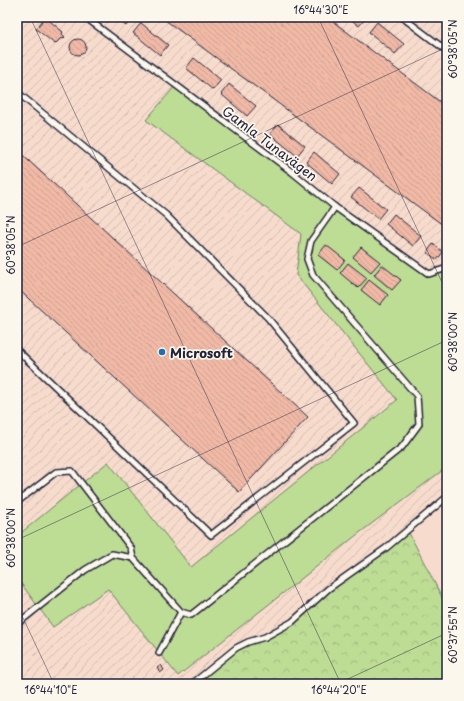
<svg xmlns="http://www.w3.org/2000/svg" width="464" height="701" font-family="'Playpen Sans',sans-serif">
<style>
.built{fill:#f7dccd}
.industrial{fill:url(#industrial-furrows)}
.grass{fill:#bddc94;stroke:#707f68}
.forest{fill:url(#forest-crowns);stroke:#707f68}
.building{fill:url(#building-back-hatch);stroke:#22223b}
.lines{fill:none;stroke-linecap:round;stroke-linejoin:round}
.lane-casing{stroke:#22223b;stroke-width:8}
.lane{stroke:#fbf7ec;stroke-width:5}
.ticks{fill:none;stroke:#22223b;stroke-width:1;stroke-opacity:0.45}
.poi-dot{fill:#1f6fb2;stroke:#fbf7ec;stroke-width:1.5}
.labels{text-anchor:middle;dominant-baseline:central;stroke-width:3.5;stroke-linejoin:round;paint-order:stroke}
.street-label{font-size:13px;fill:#22223b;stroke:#fbf7ec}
.poi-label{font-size:13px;font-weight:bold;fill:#22223b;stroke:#fbf7ec;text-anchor:start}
.neatline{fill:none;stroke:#22223b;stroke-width:1.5}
.ticks-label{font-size:10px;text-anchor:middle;fill:#22223b}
</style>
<defs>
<pattern id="industrial-furrows" width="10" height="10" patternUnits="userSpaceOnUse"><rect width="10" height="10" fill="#f7dccd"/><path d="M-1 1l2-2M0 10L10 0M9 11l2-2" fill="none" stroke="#d3bcb1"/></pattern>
<pattern id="forest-crowns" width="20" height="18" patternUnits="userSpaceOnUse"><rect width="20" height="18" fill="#bddc94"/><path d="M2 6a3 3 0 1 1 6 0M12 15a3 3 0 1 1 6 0" fill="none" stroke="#a2bc80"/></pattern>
<pattern id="building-back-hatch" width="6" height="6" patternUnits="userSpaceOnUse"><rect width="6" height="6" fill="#f1b9a6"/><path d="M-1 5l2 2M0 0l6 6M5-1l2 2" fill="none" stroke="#ce9f90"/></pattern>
</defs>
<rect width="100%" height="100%" fill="#f9ebde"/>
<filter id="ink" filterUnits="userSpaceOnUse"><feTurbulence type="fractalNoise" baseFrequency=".025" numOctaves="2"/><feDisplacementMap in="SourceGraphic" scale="8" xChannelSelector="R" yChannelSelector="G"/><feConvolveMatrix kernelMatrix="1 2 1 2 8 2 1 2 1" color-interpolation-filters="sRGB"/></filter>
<g filter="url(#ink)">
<!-- built -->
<path class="built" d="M447 497V607L408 531Z"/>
<!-- industrial -->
<path class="industrial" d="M17 17H447V497L301 613 192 684H17Z"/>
<!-- grass -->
<path class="grass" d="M176 85 429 274 447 268V467L358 534 178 676 108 589 53 627 17 578V536L108 462 191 567 397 400 296 275 301 234 146 120Z"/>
<!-- forest -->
<path class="forest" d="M408 531 447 607V684H192L229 654 283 628 328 589Z"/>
<!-- building -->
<g class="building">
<path d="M45 17 63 32 62 34 65 37 63 39 61 38 55 44 36 29Z"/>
<path d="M115 17H133L126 26Z"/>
<path d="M161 17H327L447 107V228Z"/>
<path d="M348 17H367L359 26Z"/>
<path d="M377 22 404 44 395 54 369 32Z"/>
<path d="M141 23 168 45 160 55 133 33Z"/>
<circle cx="78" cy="47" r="8"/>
<path d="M194 58 221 80 213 90 186 68Z"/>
<path d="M447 77V88L442 84Z"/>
<path d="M229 84 256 106 247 116 221 94Z"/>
<path d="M278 124 305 146 297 156 270 134Z"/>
<path d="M17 150 308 417 239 492 17 288Z"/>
<path d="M314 152 340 174 332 184 306 162Z"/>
<path d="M359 188 386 209 378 219 351 197Z"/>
<path d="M394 214 421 236 413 246 386 224Z"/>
<path d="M433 244 443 252 437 260 427 252Z"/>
<path d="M326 245 345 260 337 270 318 255Z"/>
<path d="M361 247 380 262 371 272 353 257Z"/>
<path d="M348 263 367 278 358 288 340 273Z"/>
<path d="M382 265 401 280 392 290 374 275Z"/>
<path d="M369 280 388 295 380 305 361 290Z"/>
<path d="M161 665 164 670 160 673 157 668Z"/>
<path d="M75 680 78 684H69Z"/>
</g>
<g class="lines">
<defs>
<g id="lane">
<path d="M85 17 292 172 335 207 429 274 447 268"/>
<path d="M402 17 447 51"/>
<path d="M17 92 166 215 268 318 354 423 211 535 17 350"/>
<path d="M17 502 56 472 72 471 131 548 133 558"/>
<path d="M17 624 85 570 112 554 133 558 181 612 191 615 402 447 419 424 417 396 313 275 307 259 311 241 335 207"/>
<path d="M159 653 181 612"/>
<path d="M192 684 236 648 248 642 265 637 292 622 328 589 386 548 447 497"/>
</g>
</defs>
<!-- lane casing -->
<use href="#lane" class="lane-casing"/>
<!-- lane -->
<use href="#lane" class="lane"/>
</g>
</g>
<!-- ticks -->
<path class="ticks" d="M30 17 341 684M318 17 447 293M17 247 447 47M17 540 447 340M17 605 54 684M337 684 447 633"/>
<!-- markers -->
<circle class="poi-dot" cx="162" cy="352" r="4"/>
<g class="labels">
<!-- street labels -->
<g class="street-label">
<text transform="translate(270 143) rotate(37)">Gamla Tunavägen</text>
</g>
<!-- poi labels -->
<g class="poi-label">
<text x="170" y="352">Microsoft</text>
</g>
</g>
<!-- margin -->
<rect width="464" height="701" fill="none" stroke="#fbf7ec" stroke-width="44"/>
<rect x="22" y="22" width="420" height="657" class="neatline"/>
<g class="ticks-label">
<text x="321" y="14">16°44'30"E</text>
<text transform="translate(453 49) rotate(-90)" y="4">60°38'05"N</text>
<text transform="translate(11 245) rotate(-90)" y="4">60°38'05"N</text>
<text transform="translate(453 342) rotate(-90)" y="4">60°38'00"N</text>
<text transform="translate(11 538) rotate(-90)" y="4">60°38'00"N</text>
<text transform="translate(453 635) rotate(-90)" y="4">60°37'55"N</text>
<text x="51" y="694">16°44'10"E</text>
<text x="339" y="694">16°44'20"E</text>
</g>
</svg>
